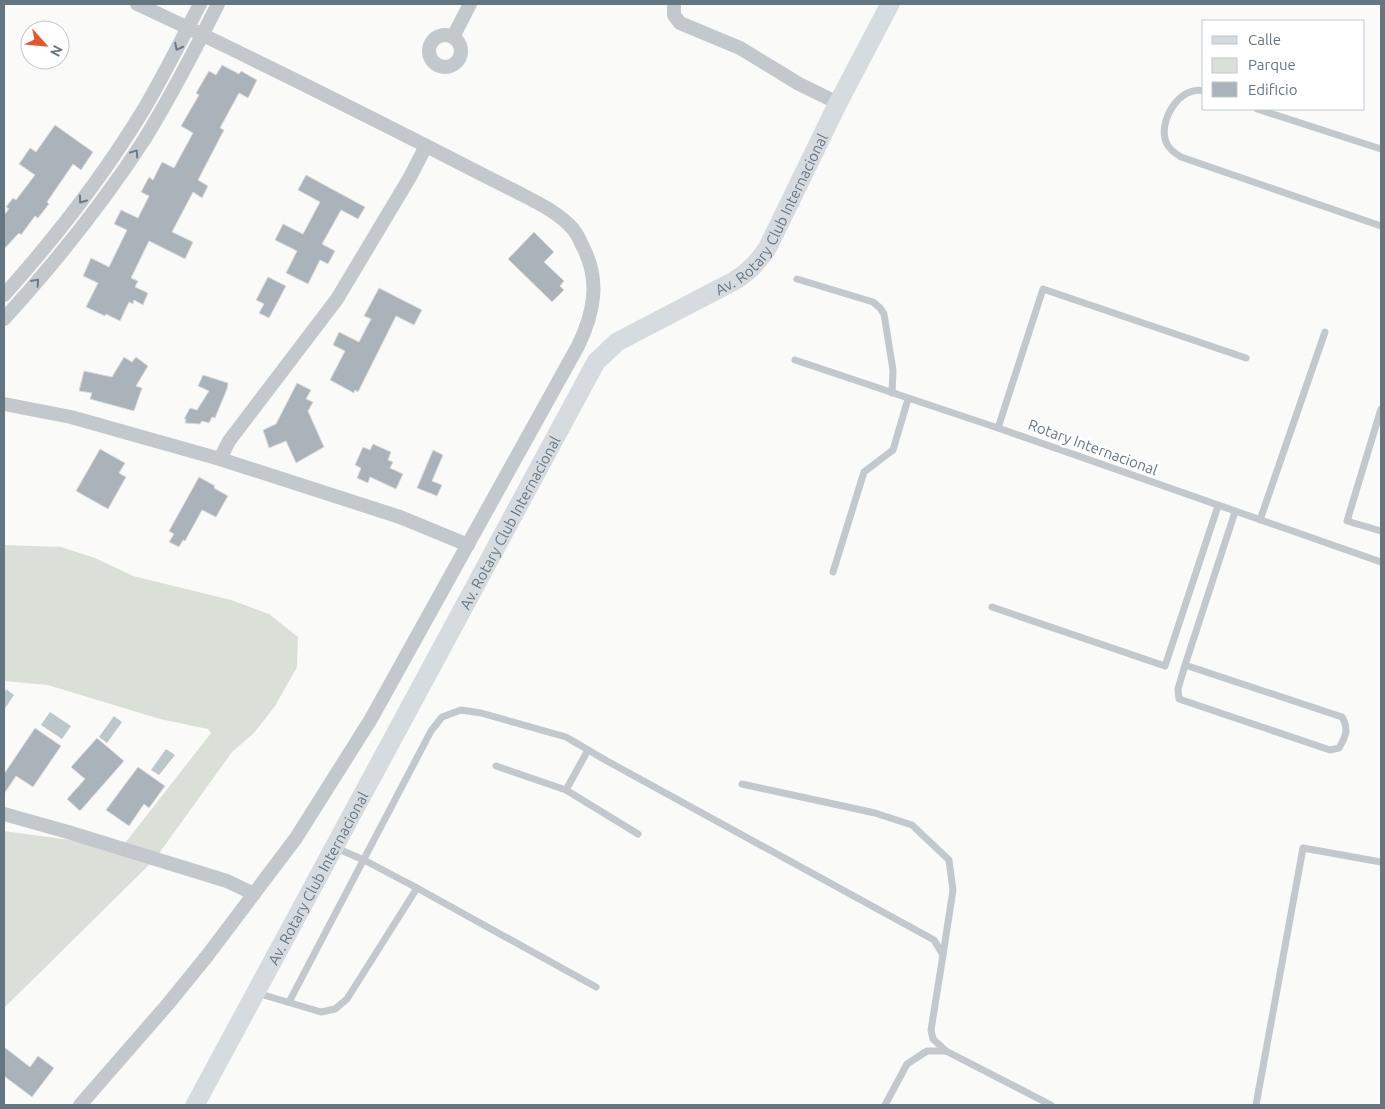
<svg xmlns="http://www.w3.org/2000/svg" width="1385" height="1109" font-family="Ubuntu,sans-serif">
<style>
.green{fill:#dadfd7}
.water{fill:#bbc7cb}
.building{fill:#aab3b9;stroke:#dcdcda}
.lines{fill:none;stroke-linecap:round;stroke-linejoin:round}
.lane{stroke:#c3c8cc;stroke-width:7}
.street{stroke:#c3c8cc;stroke-width:14}
.secondary{stroke:#d6dbdf;stroke-width:19}
.oneway{stroke:#6a7a87}
.labels{text-anchor:middle;dominant-baseline:central;stroke-width:5;stroke-linejoin:round;paint-order:stroke}
.street-label{font-size:15px;fill:#657683;stroke:#fff}
</style>
<rect width="100%" height="100%" fill="#fafaf8"/>
<!-- green -->
<path class="green" d="M4 545 61 547 95 558 133 576 231 600 269 614 298 637 297 667 275 706 254 733 232 752 155 859 4 1008V831L122 847 211 733 208 729 160 719 48 685 4 681Z"/>
<!-- water -->
<g class="water">
<path d="M6 689 14 695 4 710V693Z"/>
<path d="M50 712 71 726 62 739 41 725Z"/>
<path d="M114 716 122 722 107 743 99 737Z"/>
<path d="M166 749 175 755 159 775 151 770Z"/>
</g>
<!-- building -->
<g class="building">
<path d="M222 65 239 74 241 71 257 80 248 98 239 93 220 128 224 130 198 180 208 186 202 198 193 192 172 232 193 242 185 259 149 241 131 278 138 281 135 287 148 293 143 305 134 300 133 304 129 302 120 321 106 314 105 316 86 307 98 283 83 276 91 258 109 267 127 230 114 224 121 210 138 218 149 196 141 192 149 177 153 180 162 162 174 168 193 133 181 126 199 95 196 93 209 71 216 75Z"/>
<path d="M55 125 93 152 81 170 73 164 47 202 49 204 38 218 35 216 21 235 19 233 4 249V215L9 209 6 207 13 198 16 200 35 175 19 164 30 148 36 152Z"/>
<path d="M306 175 365 207 358 219 341 210 322 244 335 251 328 264 320 260 308 284 286 273 297 251 275 240 283 224 303 234 320 202 298 190Z"/>
<path d="M534 232 554 252 544 262 564 281 560 286 564 290 552 302 508 259Z"/>
<path d="M268 277 286 286 269 318 259 313 264 304 256 300Z"/>
<path d="M379 288 422 310 414 325 396 316 358 392 355 390 354 393 330 380 345 351 333 345 339 332 359 342 371 319 364 316Z"/>
<path d="M124 357 132 362 136 357 148 366 136 386 142 388 134 411 90 399 92 393 79 391 84 371 112 377Z"/>
<path d="M203 375 228 383 227 389 215 418 212 417 209 423 202 421 200 424 185 423 186 419H184L190 408 197 410 209 391 198 386Z"/>
<path d="M297 383 311 390 306 399 313 402 308 411 324 447 296 463 286 441 269 448 263 430 276 424Z"/>
<path d="M373 444 391 452 388 460 393 462 390 468 403 474 396 489 370 477 368 483 357 478 361 468 355 465 363 447 370 450Z"/>
<path d="M100 449 125 463 119 473 126 477 108 509 76 491Z"/>
<path d="M433 450 443 455 432 481 442 485 437 496 417 488Z"/>
<path d="M199 477 215 486 214 488 228 496 216 517 202 510 185 541 183 540 179 547 169 542 174 534 169 531Z"/>
<path d="M35 728 61 746 33 787 16 776 4 794V774Z"/>
<path d="M97 738 124 761 80 811 67 799 85 779 71 767Z"/>
<path d="M138 767 165 786 149 808 144 804 129 826 106 810Z"/>
<path d="M4 1047 30 1067 38 1056 54 1068 32 1097 4 1076Z"/>
</g>
<g class="lines">
<!-- lane -->
<g class="lane">
<path d="M1204 91C1180 84 1156 123 1167 144 1170 150 1176 154 1181 157L1381 226"/>
<path d="M1257 109 1381 149"/>
<path d="M797 279 873 302 880 308 884 314 893 370 892 393"/>
<path d="M795 360 998 428 1381 562"/>
<path d="M1381 409 1347 521 1381 531"/>
<path d="M998 428 1043 289 1246 358"/>
<path d="M1260 520 1325 332"/>
<path d="M833 572 864 472 893 450 908 399"/>
<path d="M992 607 1165 666 1218 506"/>
<path d="M1185 665 1342 717C1349 729 1346 736 1339 748L1330 750 1179 699 1178 689 1185 665 1235 512"/>
<path d="M496 766 566 790 638 834"/>
<path d="M742 784 875 813 912 825 949 860 953 890 943 955"/>
<path d="M566 790 588 750"/>
<path d="M336 848 364 860 417 888 596 987"/>
<path d="M257 993 321 1012 335 1009 347 999 417 888"/>
<path d="M289 1002 431 731 442 717 461 710 481 713 566 737 607 761 934 940 943 955 931 1030 933 1039 946 1051"/>
<path d="M885 1105 907 1064 927 1051H946L1051 1105"/>
<path d="M1256 1105 1303 848 1381 862"/>
</g>
<!-- street -->
<g class="street">
<path d="M674 4V15L680 23 740 48 799 84 838 103"/>
<circle cx="445" cy="51" r="16"/>
<path d="M453 37 470 4"/>
<path d="M4 295C56 237 104 175 144 109 164 75 182 39 200 4"/>
<path d="M4 319C55 263 103 203 144 140 171 96 195 50 218 4"/>
<path d="M4 404 71 417 220 459 400 517 468 545"/>
<path d="M220 459 229 441 337 299 410 177 426 146"/>
<path d="M4 814 68 832 227 881 254 894"/>
<path d="M80 1105 168 1004 207 956 296 838 371 719 578 346C594 313 601 280 582 245 580 240 577 234 573 229 557 211 534 201 513 190 493 180 473 170 452 159 348 106 243 53 137 4"/>
</g>
<!-- secondary -->
<path class="secondary" id="s1" d="M195 1105 596 362 617 342 734 281C749 272 758 262 768 247L838 103 890 4"/>
</g>
<!-- one-way arrows -->
<defs><path id="oneway-chevron" d="M-2-3.5L2.5 0L-2 3.5" fill="none" stroke-width="1.6" stroke-linecap="round" stroke-linejoin="round" transform="scale(1.25)"/></defs>
<g class="oneway">
<use href="#oneway-chevron" transform="translate(178 47) rotate(117)"/>
<use href="#oneway-chevron" transform="translate(135 153) rotate(-56)"/>
<use href="#oneway-chevron" transform="translate(82 200) rotate(126)"/>
<use href="#oneway-chevron" transform="translate(36 282) rotate(-49)"/>
</g>
<g class="labels">
<!-- street labels -->
<g class="street-label">
<text stroke="none"><textPath href="#s1" startOffset="1082">Av. Rotary Club Internacional</textPath></text>
<text transform="translate(1093 447) rotate(20)">Rotary Internacional</text>
<text stroke="none"><textPath href="#s1" startOffset="662">Av. Rotary Club Internacional</textPath></text>
<text stroke="none"><textPath href="#s1" startOffset="258">Av. Rotary Club Internacional</textPath></text>
</g>
</g>
<!-- border -->
<rect width="1385" height="1109" fill="none" stroke="#657683" stroke-width="10"/>
<!-- legend -->
<rect x="1202" y="20" width="162" height="90" fill="#ffffff" stroke="#c1c8cd"/>
<rect x="1212" y="36" width="25" height="8" fill="#d6dbdf" stroke="#c1c8cd"/>
<text x="1248" y="45" font-size="15" fill="#657683">Calle</text>
<rect x="1212" y="58" width="25" height="15" fill="#dadfd7" stroke="#c1c8cd"/>
<text x="1248" y="70" font-size="15" fill="#657683">Parque</text>
<rect x="1212" y="82" width="25" height="15" fill="#aab3b9" stroke="#c1c8cd"/>
<text x="1248" y="95" font-size="15" fill="#657683">Edificio</text>
<!-- north arrow -->
<g transform="translate(45 45) rotate(117)"><circle r="24" fill="#ffffff" stroke="#c1c8cd"/>
<path d="M0-4L9 19L0 12L-9 19Z" fill="#e4572e"/>
<text y="-8" font-size="14" font-weight="bold" text-anchor="middle" fill="#657683">N</text>
</g>
</svg>
